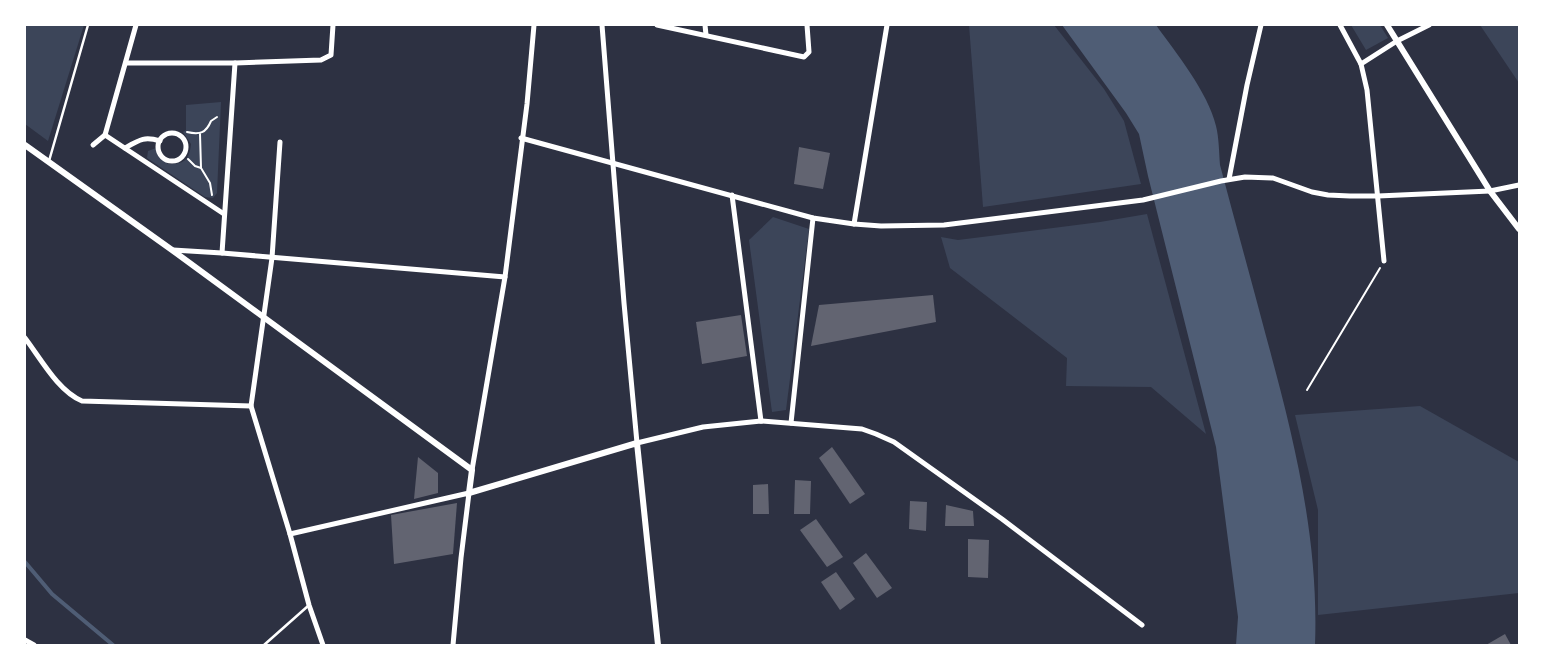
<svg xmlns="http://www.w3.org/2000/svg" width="1544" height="670" font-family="Quicksand,sans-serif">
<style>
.green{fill:#3c4559}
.water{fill:#4f5d75}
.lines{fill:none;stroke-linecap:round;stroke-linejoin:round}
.stream{stroke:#4f5d75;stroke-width:4}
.building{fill:#626471}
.path{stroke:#fff;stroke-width:2}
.service{stroke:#fff;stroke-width:2.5}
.minor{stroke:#fff;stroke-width:5}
.tertiary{stroke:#fff;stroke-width:6}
</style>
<rect width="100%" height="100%" fill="#2d3142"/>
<!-- green -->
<g class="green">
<path d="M25 25H84L48 141 25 124Z"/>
<path d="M969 25H1054L1104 89 1124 121 1141 184 983 207Z"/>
<path d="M1351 25H1380L1388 38 1366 50Z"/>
<path d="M1480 25H1519V83Z"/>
<path d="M221 102 217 193 213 198 205 197 147 158 148 151 156 148 161 157 168 164C184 164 189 161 191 144L183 132 186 130V105Z"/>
<path d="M1147 214 1206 434 1151 387 1066 386 1067 358 950 268 941 237 958 240 1100 222Z"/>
<path d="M773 217 809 229 786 410 772 412 749 240Z"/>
<path d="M1420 406 1519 462V593L1318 615V510L1295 415Z"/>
</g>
<!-- water -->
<path class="water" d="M1062 25H1156C1176 53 1208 92 1216 126 1219 138 1219 152 1220 165 1235 222 1251 279 1266 336 1294 438 1319 539 1315 645H1236L1238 617 1216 447 1148 176 1139 134 1126 113Z"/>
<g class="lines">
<!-- stream -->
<path class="stream" d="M25 562 52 594 113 645"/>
</g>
<!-- building -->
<g class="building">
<path d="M799 147 830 153 823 189 794 184Z"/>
<path d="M933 295 936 322 811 346 819 305Z"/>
<path d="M741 315 747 356 702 364 696 322Z"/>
<path d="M832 447 865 494 850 504 819 458Z"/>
<path d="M418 457 438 473V493L414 499Z"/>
<path d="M795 480 811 481 810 514H794Z"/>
<path d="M768 484 769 514H753V485Z"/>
<path d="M910 501 927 502 926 531 909 529Z"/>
<path d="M457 503 453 554 394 564 391 515Z"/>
<path d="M946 505 973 511 974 526H945Z"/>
<path d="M816 519 843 557 827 567 800 530Z"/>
<path d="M968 539 989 540 988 578 968 577Z"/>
<path d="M866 553 892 588 877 598 853 563Z"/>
<path d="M836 572 855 599 840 610 821 582Z"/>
<path d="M1505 634 1511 645H1486Z"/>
</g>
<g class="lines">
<!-- path -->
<g class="path">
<path d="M187 132C200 135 206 133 211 121L217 117"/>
<path d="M200 134 201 168 210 183 212 195"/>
<path d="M188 159 195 166 201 168"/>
<path d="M1307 390 1380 268"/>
</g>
<!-- service -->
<g class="service">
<path d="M49 161 88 25"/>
<path d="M264 645 308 606"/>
</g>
<!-- minor -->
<g class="minor">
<path d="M602 25 624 303 637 443 703 427 761 421 862 429 876 434 894 442 1002 519 1142 625"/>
<path d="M657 25 804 57 809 52 807 25"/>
<path d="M705 25 706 35"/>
<path d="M1340 25 1361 64 1367 90 1384 261"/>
<path d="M126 63H235L321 60 331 55 333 25"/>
<path d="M1361 64 1397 41 1429 25"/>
<circle cx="172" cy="147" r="14"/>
<path d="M105 135 224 214"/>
<path d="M521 138 813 218 854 224 881 226 944 225 1143 200 1221 181 1245 177 1273 178 1312 192 1328 195 1350 196H1378L1490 191 1519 185"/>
<path d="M280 142 272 258 251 406 290 534 309 605 323 645"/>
<path d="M93 145 105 135 136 25"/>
<path d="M125 148C139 140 144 136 160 141"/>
<path d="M1229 179 1247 85 1261 25"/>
<path d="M732 195 761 421"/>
<path d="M854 224 887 25"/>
<path d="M173 250 222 253 505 277"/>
<path d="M222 253 235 63"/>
<path d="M25 338C41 359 58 391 82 401L251 406"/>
<path d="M791 423 813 218"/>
<path d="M472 470 505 277 527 104 534 25"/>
<path d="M290 534 469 493 461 558 453 645"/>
<path d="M25 640 34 645"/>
</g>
<!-- tertiary -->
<g class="tertiary">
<path d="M1387 25 1490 191 1519 229"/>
<path d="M25 145 172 250 472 470 469 493 637 443 658 645"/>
</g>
</g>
<!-- border -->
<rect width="1544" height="670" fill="none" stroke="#ffffff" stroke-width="52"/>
</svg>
